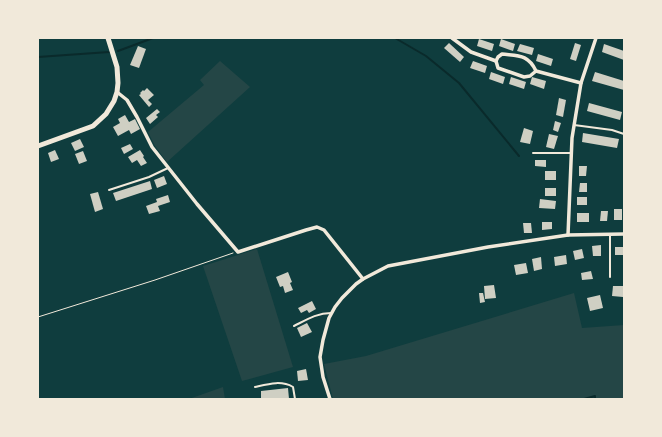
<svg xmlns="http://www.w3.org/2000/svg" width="662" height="437" font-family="'Sofia Sans Condensed',sans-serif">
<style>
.green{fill:#244646}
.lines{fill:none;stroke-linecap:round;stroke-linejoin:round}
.stream{stroke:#0a2a2b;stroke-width:2}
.building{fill:#cfcfc3}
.path{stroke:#f1e9da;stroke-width:1}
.service{stroke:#f1e9da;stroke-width:2}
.minor{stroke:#f1e9da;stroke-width:3.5}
.secondary{stroke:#f1e9da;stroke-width:5}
</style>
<rect width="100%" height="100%" fill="#0f3d3e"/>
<!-- green -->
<g class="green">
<path d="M220 61 250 87 167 162 155 146 148 132 204 85 200 80Z"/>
<path d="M257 249 293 367 242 381 203 266Z"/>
<path d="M574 293 582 328 624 325V399H596L595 396 583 399H333L324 364 366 356Z"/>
<path d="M223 387 225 399H189Z"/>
</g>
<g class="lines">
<!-- stream -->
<g class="stream">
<path d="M395 38 426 56 459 83 519 156"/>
<path d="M118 51 153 38"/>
<path d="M38 57 109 52"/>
<path d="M584 399 595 396V399"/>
</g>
</g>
<!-- building -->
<g class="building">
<path d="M479 39 494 44 492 51 477 46Z"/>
<path d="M501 39 515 44 513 51 499 46Z"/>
<path d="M449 43 464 57 460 62 444 48Z"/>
<path d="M575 43 581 45 576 61 570 59Z"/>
<path d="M520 44 534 48 532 55 517 51Z"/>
<path d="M604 44 624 51V60L602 52Z"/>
<path d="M138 46 146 49 139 68 130 65Z"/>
<path d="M538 54 553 59 551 66 536 61Z"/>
<path d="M473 61 487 66 485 73 470 68Z"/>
<path d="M491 72 505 77 503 84 489 79Z"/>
<path d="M595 72 624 81V90L592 81Z"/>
<path d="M511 77 526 82 524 89 509 84Z"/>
<path d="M532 77 546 81 544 89 530 84Z"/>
<path d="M147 88 154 95 148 100 152 104 149 107 139 95 141 94 140 93 143 90 144 91Z"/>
<path d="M559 98 566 100 563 117 556 115Z"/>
<path d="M589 103 622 112 620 120 587 111Z"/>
<path d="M157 109 160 112 156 115 158 117 150 124 146 118Z"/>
<path d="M125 115 129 122 135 119 140 129 131 134 129 130 118 136 113 127 120 123 118 119Z"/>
<path d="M555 121 561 123 558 132 553 130Z"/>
<path d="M524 128 533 131 530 144 520 142Z"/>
<path d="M583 133 619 139 617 148 582 142Z"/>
<path d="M549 134 558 136 554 149 546 147Z"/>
<path d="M80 139 84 147 75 151 71 143Z"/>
<path d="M130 144 133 149 124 154 121 148Z"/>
<path d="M55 150 59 159 51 162 48 153Z"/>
<path d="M140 150 144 156 143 157 147 163 141 166 137 160 132 163 128 157Z"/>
<path d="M83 151 87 161 79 164 75 154Z"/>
<path d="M535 160H546V167L535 166Z"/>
<path d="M579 166H587L586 176H579Z"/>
<rect x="545" y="171" width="11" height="9"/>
<path d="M164 176 167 184 157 188 154 180Z"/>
<path d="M150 181 152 189 116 201 113 193Z"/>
<path d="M580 183H587V192H579Z"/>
<rect x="545" y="188" width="11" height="8"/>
<path d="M98 192 103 209 95 212 90 194Z"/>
<path d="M168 195 170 202 158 206 160 211 149 214 146 206 157 202 156 199Z"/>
<rect x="577" y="197" width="10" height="8"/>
<path d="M540 199 556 201 555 209 539 208Z"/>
<rect x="614" y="209" width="8" height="11"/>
<path d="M601 211H608L607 221H600Z"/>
<rect x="577" y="213" width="12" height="9"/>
<path d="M542 222H552V229L542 230Z"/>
<path d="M523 223H531L532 233H524Z"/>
<path d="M601 245V256H593L592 246Z"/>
<rect x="615" y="247" width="9" height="8"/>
<path d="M582 249 584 258 575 260 573 251Z"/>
<path d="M566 255 567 264 555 266 554 257Z"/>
<path d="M541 257 542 269 534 271 532 259Z"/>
<path d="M526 263 528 273 516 275 514 265Z"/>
<path d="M591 271 593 279 582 280 581 273Z"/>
<path d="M288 272 292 282 290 283 293 290 285 293 283 286 280 287 276 277Z"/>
<path d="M494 285 496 298 485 299 484 286Z"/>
<path d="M613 286H623V297L612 296Z"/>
<path d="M479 293H483L485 302 480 303Z"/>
<path d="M600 295 603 308 590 311 587 298Z"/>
<path d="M312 301 316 309 309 313 307 310 301 313 298 308Z"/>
<path d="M307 323 312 332 301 337 297 328Z"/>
<path d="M306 369 308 380 298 381 297 371Z"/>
<path d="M288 388 289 399H261V391Z"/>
</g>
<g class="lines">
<!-- path -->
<path class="path" d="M38 317 155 280 233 253"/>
<!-- service -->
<g class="service">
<path d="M574 125 612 130 624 134"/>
<path d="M533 153H572"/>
<path d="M109 190 149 177 168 168"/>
<path d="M610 234V277"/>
<path d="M294 326C306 320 317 313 331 313"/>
<path d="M255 387C268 384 281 380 293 387L295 399"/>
</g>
<!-- minor -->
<g class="minor">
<path d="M452 38 471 52 496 61 498 57 502 54C518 56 528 54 536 71L581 83"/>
<path d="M496 61 498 68 524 77 530 76 536 71"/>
<path d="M117 92 127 100 137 117 152 147 197 204 238 252 306 230 317 227 324 230 363 279"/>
<path d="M568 235 572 138 581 83 596 38"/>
<path d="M330 399 323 377 320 357 323 340 329 318 335 307 342 298 356 284 363 279 388 266 488 247 568 235 624 234"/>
</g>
<!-- secondary -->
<path class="secondary" d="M38 146 93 126 106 114 114 101 117 92 118 83 117 67 108 38"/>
</g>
<!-- border -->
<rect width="662" height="437" fill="none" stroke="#f1e9da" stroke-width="78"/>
</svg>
